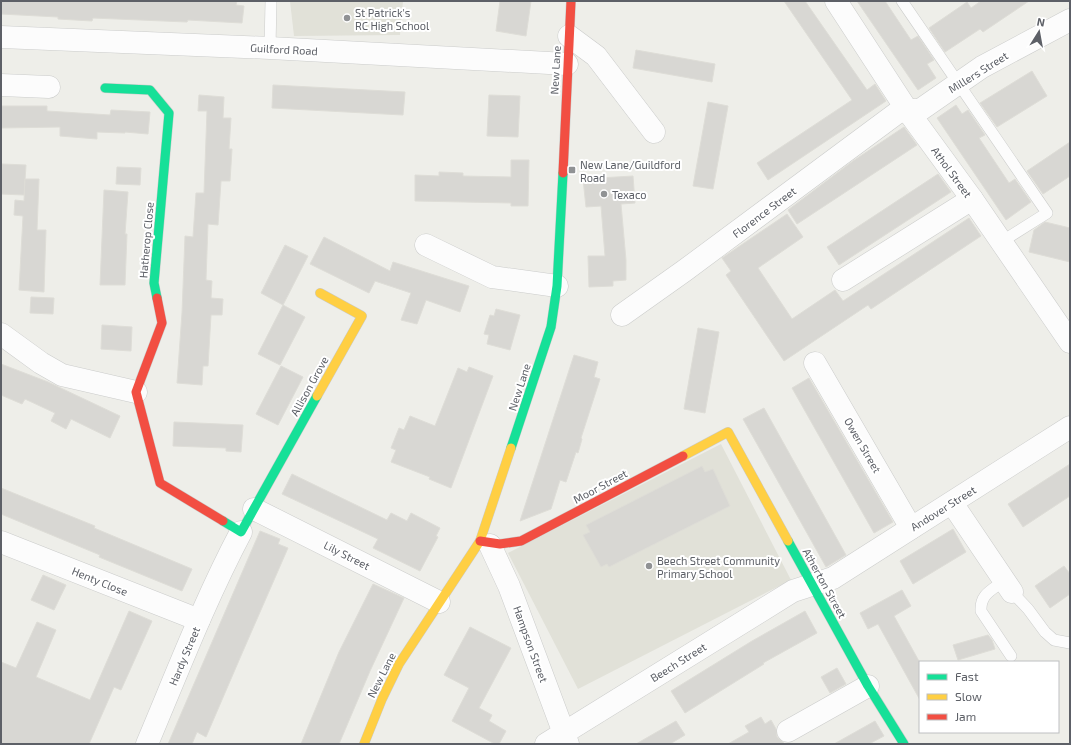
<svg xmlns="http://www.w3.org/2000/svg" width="1071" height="745" font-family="'Exo 2',sans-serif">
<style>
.education{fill:#e1e1d8}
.building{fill:#d8d7d3;stroke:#deddd7}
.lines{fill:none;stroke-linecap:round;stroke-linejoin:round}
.lane-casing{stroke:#cbcccb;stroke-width:12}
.street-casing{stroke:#cbcccb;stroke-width:23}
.fast-casing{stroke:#cacbca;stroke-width:10}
.slow-casing{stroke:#cacbca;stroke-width:10}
.jam-casing{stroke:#cacbca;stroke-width:10}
.lane{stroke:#fcfcfc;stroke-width:11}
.street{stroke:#fcfcfc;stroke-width:22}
.fast{stroke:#16e098;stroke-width:9}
.slow{stroke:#ffcf43;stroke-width:9}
.jam{stroke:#f24e42;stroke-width:9}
.poi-dot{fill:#909294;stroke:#fff;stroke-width:1.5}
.labels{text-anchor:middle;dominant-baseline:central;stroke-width:4;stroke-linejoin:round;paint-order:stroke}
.poi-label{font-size:11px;fill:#5d6067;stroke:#fff;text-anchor:start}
.street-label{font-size:11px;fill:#5d6067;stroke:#fff}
</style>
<rect width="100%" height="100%" fill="#eeeee9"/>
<!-- education -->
<g class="education">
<path d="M290 1H403L400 35 294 36Z"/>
<path d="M721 444 791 580 578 689 508 553Z"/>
</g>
<!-- building -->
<g class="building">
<path d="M1 1H237L236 5 244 6 242 23 188 20 187 22 93 18 92 21 58 19V17L1 14Z"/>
<path d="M500 1H531L526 36 496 31Z"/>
<path d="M784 1H805L867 90 875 84 886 101 768 180 757 163 852 100Z"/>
<path d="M857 1H885L911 40 918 36 934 60 927 64 936 78 918 90Z"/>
<path d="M981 1H1029L983 32 980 29 945 52 929 28 967 2 971 8Z"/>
<path d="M636 50 715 64 712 82 633 68Z"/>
<path d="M1032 71 1047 96 997 127 980 103Z"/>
<path d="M273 85 405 92 403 115 272 108Z"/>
<path d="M199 95 224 97 223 118H231L229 149H232L230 181H221L218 225 208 224 206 280 212 281 211 298 223 299 222 315H211L208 366H203L202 385 177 383 182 313 185 236 193 237 196 193H204L207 111H198Z"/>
<path d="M489 95 520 96 518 137 487 136Z"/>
<path d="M708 102 728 106 713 189 693 186Z"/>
<path d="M956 105 962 114 968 110 985 135 979 138 1009 183 1015 179 1031 202 1006 220 937 118Z"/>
<path d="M1 106H47V111L110 115 111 110 150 112 148 134 125 132V133L97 132V139L60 136V127L1 128Z"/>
<path d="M904 127 917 145 797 224 788 210 853 161Z"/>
<path d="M1070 142V176L1043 194 1027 171Z"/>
<path d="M511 160H529L528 206H511V203L415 201V175L439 176V172L463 173V176L511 177Z"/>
<path d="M2 164 26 165 24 195 1 194Z"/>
<path d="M117 167 141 168 140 185 116 184Z"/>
<path d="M938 174 951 192 839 265 827 247Z"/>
<path d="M633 176 635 203 621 204 626 260V280L613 281V286L589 287 588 256H605L601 206 586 207 583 179Z"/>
<path d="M25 179H39L37 230H46L44 292 19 290 23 216 14 215 15 200 24 201Z"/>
<path d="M104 190 128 192 125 234H127L125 285H100Z"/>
<path d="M787 214 803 237 758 268 792 319 835 290 843 301 969 218 981 236 871 309 868 305 784 361 726 275 731 271 722 258Z"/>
<path d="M1045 222 1070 228V262L1029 252 1034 230Z"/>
<path d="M324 237 390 271 393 262 469 286 460 312 426 300 417 324 401 320 411 293 375 281 369 293 310 264Z"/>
<path d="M285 245 308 256 283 305 261 293Z"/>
<path d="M31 297 54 298 53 314 30 313Z"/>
<path d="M283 305 305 317 280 365 258 354Z"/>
<path d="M496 309 520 315 510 350 487 344 489 335 484 334 490 315 494 316Z"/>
<path d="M102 325 132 327 131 351 101 349Z"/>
<path d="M698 328 719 332 705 413 684 409Z"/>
<path d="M574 355 598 362 594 377 600 379 581 438 582 439 578 453 576 452 566 482 560 480 551 509 520 521Z"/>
<path d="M1 364 48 382 120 416 110 438 71 419 66 429 51 421 55 413 25 399 22 404 1 395Z"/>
<path d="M281 366 303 377 278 425 256 414Z"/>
<path d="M469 367 493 376 451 488 429 479 430 477 391 462 396 450 391 448 399 428 404 430 410 416 435 426 458 368 467 372Z"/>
<path d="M809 378 893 522 874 533 792 388Z"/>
<path d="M764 408 846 555 826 567 743 419Z"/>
<path d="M174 422 243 425 241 452 226 451V448L173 446Z"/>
<path d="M1070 464V496L1023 527 1008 504Z"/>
<path d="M702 466 705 472 713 469 730 506 609 567 607 564 601 567 583 535 590 532 586 525Z"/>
<path d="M292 474 387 520 391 513 407 521 411 513 440 528 436 536 438 537 420 571 373 548 378 539 282 494Z"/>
<path d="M1 488 95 526 94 528 192 569 182 591 99 557 100 555 1 514Z"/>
<path d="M953 529 966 552 913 584 900 561Z"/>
<path d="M260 531 280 539 278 544 288 548 240 658 206 737 197 732 192 744H168Z"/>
<path d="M1064 566 1070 574V594L1050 608 1035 586Z"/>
<path d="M43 575 66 585 54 610 31 600Z"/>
<path d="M373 584 404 598 370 671 339 744H301L339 652Z"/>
<path d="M902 590 911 606 894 616 920 663V700L878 624 868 629 860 613Z"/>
<path d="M129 611 152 621 121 690 114 687 89 744H1V662L16 668 37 622 56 630 36 677 90 700Z"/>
<path d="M805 611 817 633 763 663 764 664 685 713 671 691 752 641Z"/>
<path d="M470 627 511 648 479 708 492 715 489 721 506 731 499 744H495L452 721 469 688 444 675Z"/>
<path d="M988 635 992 640 995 649 958 660 953 645Z"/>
<path d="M837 668 846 684 830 693 821 677Z"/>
<path d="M761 717 765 724 771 720 776 729 777 737 785 744H728L749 732 745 726Z"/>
<path d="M676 721 685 735 670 744H636Z"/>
<path d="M875 721 884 736 869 744H834Z"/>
</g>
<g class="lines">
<defs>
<g id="lane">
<path d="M902 1 1047 213 1001 242"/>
<path d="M270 48 271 1"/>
<path d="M1004 581C992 590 980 594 981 611L1011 656"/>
<path d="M1012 592 1028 609 1045 632 1054 640 1070 643"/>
</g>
<g id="street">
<path d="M836 1 907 110 972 199 1070 342"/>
<path d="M569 36 596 56 654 132"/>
<path d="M1 37 270 48 567 64"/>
<path d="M1 85 49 87"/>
<path d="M426 245 492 277 557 286"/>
<path d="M843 280 972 199"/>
<path d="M622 315 684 271 897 113 907 110H920L982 67 1070 20"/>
<path d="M1 334 41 363 62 375 136 392"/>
<path d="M815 363 911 528"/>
<path d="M952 503 1012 592"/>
<path d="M254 509 439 602"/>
<path d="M1 542 199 620"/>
<path d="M490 545 509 586 568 744"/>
<path d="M788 731 868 686"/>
<path d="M147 744C177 673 205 600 241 532"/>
<path d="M546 744 793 591 833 578 1070 427"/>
</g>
<g id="fast">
<path d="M105 88 150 90 169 113 154 283 157 298"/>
<path d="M511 448 551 327 557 286 563 173"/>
<path d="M223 521 241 532 317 396"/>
<path d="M788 541 868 686 904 744"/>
</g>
<g id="slow">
<path d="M317 396 362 316 320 293"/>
<path d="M683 456 728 432 788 541"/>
<path d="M364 744 382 699 399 664 480 541 511 448"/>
</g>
<g id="jam">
<path d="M563 173 571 1"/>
<path d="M157 298 162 323 136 392 160 483 223 521"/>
<path d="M480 541 500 544 521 541 683 456"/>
</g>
</defs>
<!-- lane casing -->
<use href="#lane" class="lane-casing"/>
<!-- street casing -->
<use href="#street" class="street-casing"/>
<!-- fast casing -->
<use href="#fast" class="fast-casing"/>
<!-- slow casing -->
<use href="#slow" class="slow-casing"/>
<!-- jam casing -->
<use href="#jam" class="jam-casing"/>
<!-- lane -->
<use href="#lane" class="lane"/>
<!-- street -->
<use href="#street" class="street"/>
<!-- fast -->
<use href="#fast" class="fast"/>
<!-- slow -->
<use href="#slow" class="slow"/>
<!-- jam -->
<use href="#jam" class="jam"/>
</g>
<!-- markers -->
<g class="poi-dot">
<circle cx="347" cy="18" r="4"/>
<rect x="568" y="166" width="8" height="8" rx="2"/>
<circle cx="604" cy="194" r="4"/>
<circle cx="649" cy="566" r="4"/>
</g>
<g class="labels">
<!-- poi labels -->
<g class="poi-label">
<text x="355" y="12">St Patrick's<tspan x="355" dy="13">RC High School</tspan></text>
<text x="580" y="164">New Lane/Guildford<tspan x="580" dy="13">Road</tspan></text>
<text x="612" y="194">Texaco</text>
<text x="657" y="560">Beech Street Community<tspan x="657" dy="13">Primary School</tspan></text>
</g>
<!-- street labels -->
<g class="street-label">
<text transform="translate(284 49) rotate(3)">Guilford Road</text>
<text transform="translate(555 70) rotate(-87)">New Lane</text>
<text transform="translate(978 72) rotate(-32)">Millers Street</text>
<text transform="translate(952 172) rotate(54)">Athol Street</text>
<text transform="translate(764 212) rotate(-37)">Florence Street</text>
<text transform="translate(146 240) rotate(-85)">Hatherop Close</text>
<text transform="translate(309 386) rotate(-61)">Allison Grove</text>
<text transform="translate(519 387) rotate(-72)">New Lane</text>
<text transform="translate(863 445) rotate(60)">Owen Street</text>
<text transform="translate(600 486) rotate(-28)">Moor Street</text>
<text transform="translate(943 508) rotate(-32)">Andover Street</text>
<text transform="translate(347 555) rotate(27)">Lily Street</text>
<text transform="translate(100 581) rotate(22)">Henty Close</text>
<text transform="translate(825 583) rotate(61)">Atherton Street</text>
<text transform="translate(531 644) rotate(70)">Hampson Street</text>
<text transform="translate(184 656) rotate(-67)">Hardy Street</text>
<text transform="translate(678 662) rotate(-32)">Beech Street</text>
<text transform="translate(381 675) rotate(-63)">New Lane</text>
</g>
</g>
<!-- border -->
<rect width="1071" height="745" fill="none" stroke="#5d6067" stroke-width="4"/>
<!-- legend -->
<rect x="919" y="661" width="140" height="72" fill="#ffffff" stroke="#bebfc2"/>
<rect x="927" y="674" width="20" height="6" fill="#16e098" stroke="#bebfc2"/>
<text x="955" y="681" font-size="12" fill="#5d6067">Fast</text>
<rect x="927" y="694" width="20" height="6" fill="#ffcf43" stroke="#bebfc2"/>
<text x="955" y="701" font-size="12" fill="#5d6067">Slow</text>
<rect x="927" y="714" width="20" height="6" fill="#f24e42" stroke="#bebfc2"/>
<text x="955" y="721" font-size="12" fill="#5d6067">Jam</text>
<!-- north arrow -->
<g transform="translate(1039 32) rotate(11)" stroke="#ffffff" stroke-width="3" paint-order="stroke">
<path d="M0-3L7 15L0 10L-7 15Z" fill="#5d6067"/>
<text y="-6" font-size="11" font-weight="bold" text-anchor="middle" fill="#5d6067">N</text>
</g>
</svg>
